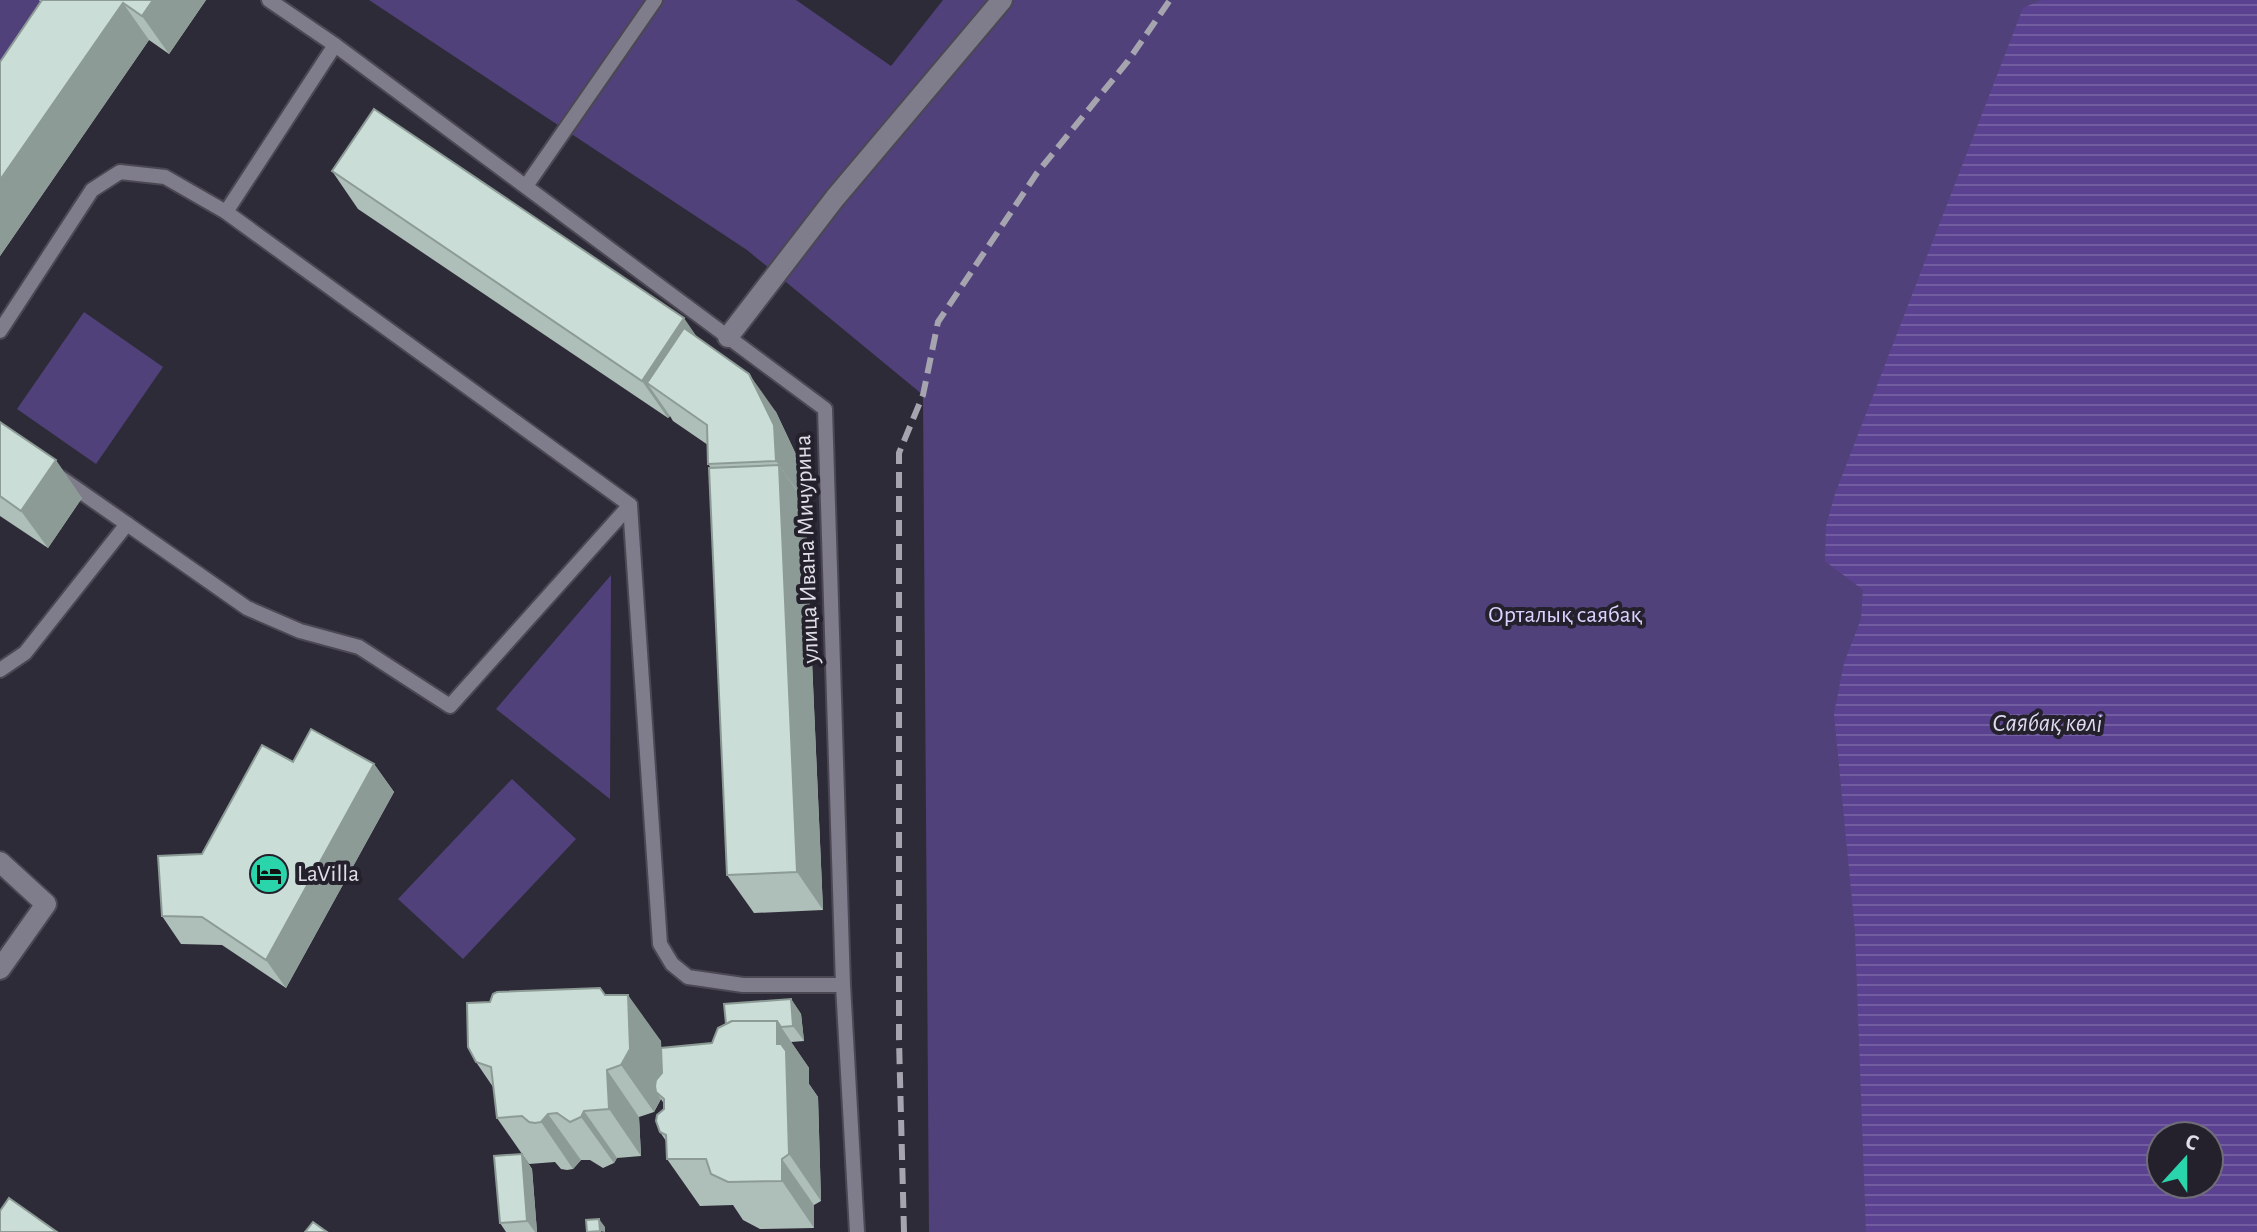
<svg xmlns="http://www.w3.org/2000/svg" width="2257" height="1232" font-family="'Alegreya Sans',sans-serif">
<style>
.park{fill:#51417a;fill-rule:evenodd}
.water{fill:url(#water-rules);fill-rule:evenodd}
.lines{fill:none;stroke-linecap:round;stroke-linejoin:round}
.service-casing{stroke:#4b4853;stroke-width:18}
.minor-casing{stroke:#4b4853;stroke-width:24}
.service{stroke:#7f7c8b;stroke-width:14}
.minor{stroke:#7f7c8b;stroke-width:20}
.rail{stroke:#a6a4ae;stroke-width:6;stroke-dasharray:16 8;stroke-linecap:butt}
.wall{fill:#aebeb8}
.shaded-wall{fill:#8d9b96}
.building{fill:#caddd6;stroke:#8d9b96;stroke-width:2}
.labels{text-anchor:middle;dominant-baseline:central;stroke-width:8;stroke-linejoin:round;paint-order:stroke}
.street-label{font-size:24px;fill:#e0dee6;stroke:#24212d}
.park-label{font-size:24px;fill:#dbd2fe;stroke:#24212d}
.poi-label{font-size:24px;fill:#e0dee6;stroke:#24212d;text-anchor:start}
.water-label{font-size:26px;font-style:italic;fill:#ddd9ef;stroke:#24212d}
</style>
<defs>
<pattern id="water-rules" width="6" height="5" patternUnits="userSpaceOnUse" patternTransform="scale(2)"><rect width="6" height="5" fill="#5a4291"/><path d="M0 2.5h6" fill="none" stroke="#715da0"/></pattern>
</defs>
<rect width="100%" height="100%" fill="#2e2b38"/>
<!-- park -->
<g class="park">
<path d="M0 0H85L0 138Z"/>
<path d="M369 0H796L891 66 943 0H2257V1232H929L923 395 747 250ZM2161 1136H2209V1184H2161Z"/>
<path d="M84 312 163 367 96 464 17 409Z"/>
<path d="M611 575 610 799 496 709Z"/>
<path d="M512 779 576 839 463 959 398 899Z"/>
</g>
<!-- water -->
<path class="water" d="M2042 0H2257V1230L2252 1232H1866L1855 931 1834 714 1844 663 1861 619 1863 590 1825 561 1826 526 1835 494 2023 8ZM2161 1136H2209V1184H2161Z"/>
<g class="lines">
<defs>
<g id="service">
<path d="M269 0 335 45 825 409 843 985 857 1232"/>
<path d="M526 186 655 0"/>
<path d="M226 212 335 45"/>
<path d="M0 331 92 190 120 172 165 177 226 212 630 505 660 944 672 964 688 977 743 985H843"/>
<path d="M127 524 247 608 300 631 359 647 450 706 630 505"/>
<path d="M0 670 25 653 127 524 61 478"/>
</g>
<g id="minor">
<path d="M728 337 835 198 1002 0"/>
<path d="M0 862 46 904 0 969"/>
</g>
</defs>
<!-- service casing -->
<use href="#service" class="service-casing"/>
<!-- minor casing -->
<use href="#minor" class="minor-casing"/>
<!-- service -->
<use href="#service" class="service"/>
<!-- minor -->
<use href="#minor" class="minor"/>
<!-- rail -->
<path class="rail" d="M904 1232 899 1040V453L923 395 938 322 1037 173 1128 61 1170 0"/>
</g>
<!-- wall -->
<g class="wall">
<path d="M39 0H206L169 54 149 40 0 256V62L41 3Z"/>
<path d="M332 171 697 337 776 412 800 463 803 499 805 503 823 910 754 913 727 875 711 468 708 464V445L673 421 670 416 668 418 358 209Z"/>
<path d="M0 422 82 498 48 548 0 516Z"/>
<path d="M293 762 374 764 394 792 286 988 222 945 181 944 162 916 202 854Z"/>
<path d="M605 995 661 1041 662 1074 791 999 801 1014 804 1041 791 1042 809 1068V1084L818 1097 821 1201 814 1205V1228L760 1229 743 1220 733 1205 700 1206 667 1159 666 1141 660 1132 664 1109V1104L661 1099 654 1112 639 1117 641 1156 617 1158 614 1163 603 1168 590 1160H581L573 1169 567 1170 561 1169 555 1162 529 1164 497 1118 493 1087 476 1062Z"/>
<path d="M522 1154 532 1169 537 1232H506L500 1223Z"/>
</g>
<!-- shaded-wall -->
<g class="shaded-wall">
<path d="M153 0H206L169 54 142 16Z"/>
<path d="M123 3 149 40 0 256V180Z"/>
<path d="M684 318 710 356 647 383 670 416 668 418 642 381Z"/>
<path d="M749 374 776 412 800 463 803 499 776 461Z"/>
<path d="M56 460 82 498 48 548 21 511Z"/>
<path d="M779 465 805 503 823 910 797 872Z"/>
<path d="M374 764 394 792 286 988 266 960Z"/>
<path d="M628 995 661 1041 662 1095 656 1092 661 1099 654 1112 621 1065Z"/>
<path d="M791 999 801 1014 804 1041 793 1026Z"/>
<path d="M777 1021 809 1068V1084L818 1097 821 1201 789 1154 777 1044Z"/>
<path d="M607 1070 639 1117 641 1156 609 1109Z"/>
<path d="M584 1111 617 1158 614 1163 581 1117Z"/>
<path d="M548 1114 581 1160 573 1169 541 1122Z"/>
<path d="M522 1154 532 1169 537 1232H535L527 1221Z"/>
<path d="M782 1159 814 1205V1228L782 1181Z"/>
<path d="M599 1219 605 1227V1232L600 1231Z"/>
</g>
<!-- building -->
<g class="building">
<path d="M42 0H153L142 16 123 3 0 180V62Z"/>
<path d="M374 109 684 318 642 381 332 171Z"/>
<path d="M684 328 749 374 774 425 776 461 708 464 707 425 647 383Z"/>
<path d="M0 422 56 460 21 511 0 496Z"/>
<path d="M779 465 797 872 727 875 709 468Z"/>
<path d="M311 729 374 764 266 960 202 917 162 916 158 856 202 854 262 745 293 762Z"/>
<path d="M600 988 605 995H628L630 1049 621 1065 607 1070 609 1109 584 1111 581 1117 570 1122 557 1113 548 1114 541 1122 535 1123 529 1122 522 1116 497 1118 491 1067 476 1062 468 1047 467 1003 490 1002 493 994 497 992Z"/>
<path d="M791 999 793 1026 781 1027 777 1021H732L726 1024 724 1004Z"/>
<path d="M732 1021H777V1044H781L786 1051 789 1154 782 1159V1181L728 1182 711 1174 706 1159H667L666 1135 660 1132 656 1121 657 1115 664 1109V1099L656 1092 655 1086 656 1080 662 1073 661 1048 712 1043 718 1028Z"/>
<path d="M522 1154 527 1221 500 1223 494 1156Z"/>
<path d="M9 1198 57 1232H0V1211Z"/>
<path d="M599 1219 600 1231 587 1232 586 1220Z"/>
<path d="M313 1222 327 1232H305Z"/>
</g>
<!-- icons -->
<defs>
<symbol id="hotel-disc" viewBox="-11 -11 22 22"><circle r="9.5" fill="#2ad5ac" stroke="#24212d"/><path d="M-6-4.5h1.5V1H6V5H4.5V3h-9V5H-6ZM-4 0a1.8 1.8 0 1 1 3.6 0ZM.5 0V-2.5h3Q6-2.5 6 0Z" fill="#111"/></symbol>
</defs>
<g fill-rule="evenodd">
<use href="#hotel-disc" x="247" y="852" width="44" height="44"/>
</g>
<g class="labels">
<!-- street labels -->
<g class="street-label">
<text transform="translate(807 549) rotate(-92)">улица Ивана Мичурина</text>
</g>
<!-- park labels -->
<g class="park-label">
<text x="1565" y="615">Орталық саябақ</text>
</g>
<!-- poi labels -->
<g class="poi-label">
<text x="297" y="874">LaVilla</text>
</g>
<!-- water labels -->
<g class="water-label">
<text x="2047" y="723">Саябақ көлі</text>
</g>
</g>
<!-- north arrow -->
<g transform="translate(2185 1160) rotate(21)"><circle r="38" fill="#24212d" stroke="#6f6d77" stroke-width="2"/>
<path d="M0-6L14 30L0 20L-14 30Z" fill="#2ad5ac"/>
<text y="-12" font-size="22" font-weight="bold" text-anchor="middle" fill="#e0dee6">С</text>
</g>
</svg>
